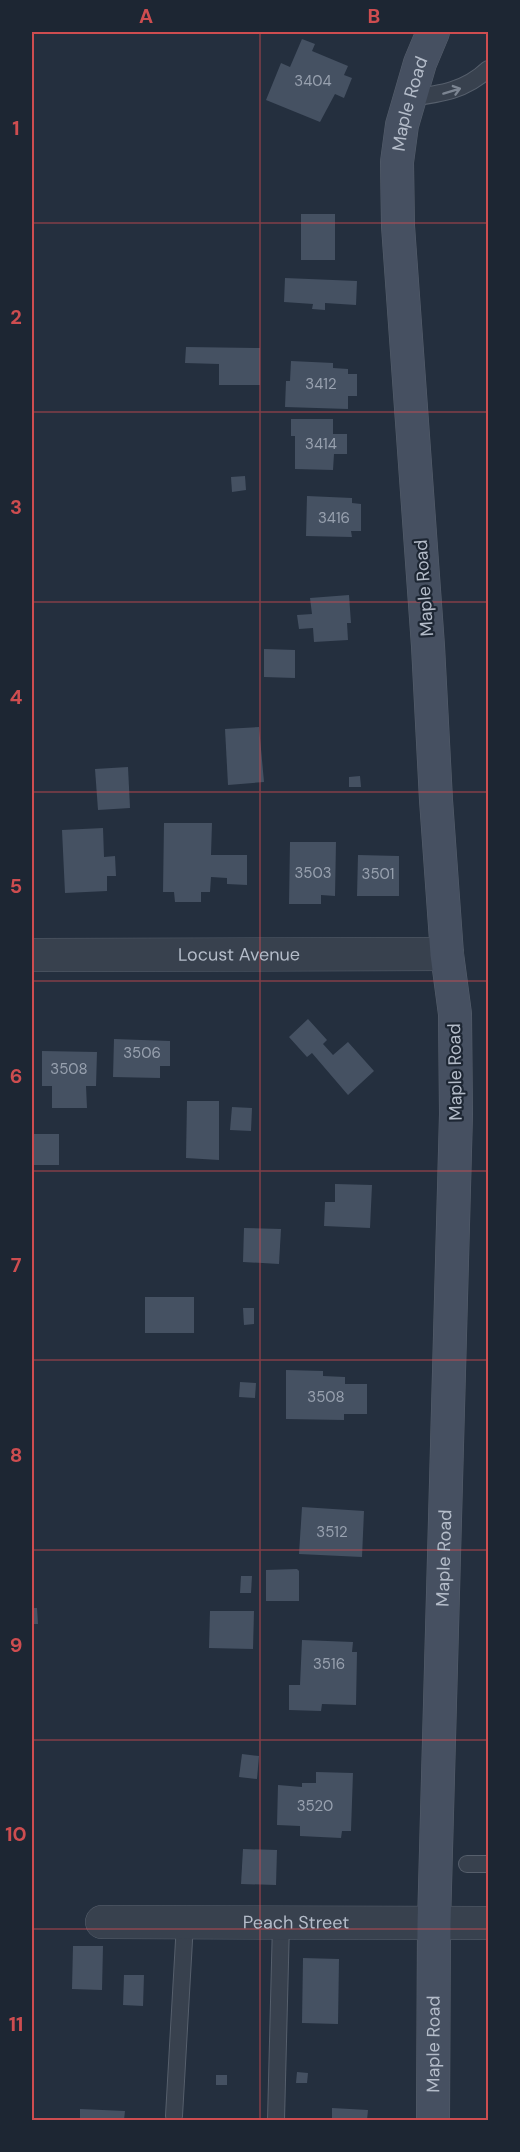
<svg xmlns="http://www.w3.org/2000/svg" width="520" height="2152" font-family="'DM Sans',sans-serif">
<style>
.building{fill:#455162}
.lines{fill:none;stroke-linecap:round;stroke-linejoin:round}
.lane-casing{stroke:#565f6c;stroke-width:18}
.street-casing{stroke:#565f6c;stroke-width:34}
.secondary-casing{stroke:#565f6c;stroke-width:34}
.lane{stroke:#38414e;stroke-width:16}
.street{stroke:#38414e;stroke-width:33}
.secondary{stroke:#465061;stroke-width:33}
.oneway{stroke:#7c8592}
.grid{fill:none;stroke:#ce4d50;stroke-width:1.5;stroke-opacity:0.55}
.labels{text-anchor:middle;dominant-baseline:central;stroke-width:4.5;stroke-linejoin:round;paint-order:stroke}
.number-label{font-size:15px;fill:#98a1af}
.street-label{font-size:18px;fill:#b4bcc9;stroke:#1d2633}
.neatline{fill:none;stroke:#ce4d50;stroke-width:2}
.grid-label{font-size:20px;text-anchor:middle;font-weight:bold;fill:#ce4d50}
</style>
<rect width="100%" height="100%" fill="#242f3e"/>
<!-- building -->
<g class="building">
<path d="M302 39 315 44 312 51 348 66 344 75 352 78 344 98 335 94 320 122 266 100 281 63 290 67Z"/>
<rect x="301" y="214" width="34" height="46"/>
<path d="M285 278 357 281 356 305 325 303V310L312 309 313 304 284 302Z"/>
<path d="M186 347 260 348V385H219V364L185 363Z"/>
<path d="M291 361 333 363V368L348 369V374H357V396H348V409L285 407 286 381H290Z"/>
<path d="M291 419H333V434H347V454H334L333 470 295 469V436H291Z"/>
<path d="M245 476 246 490 232 492 231 477Z"/>
<path d="M307 496 352 498V503L361 504V531H351L352 537 306 536Z"/>
<path d="M349 595 351 623H347L348 640 314 642 313 628 299 629 297 615 312 614 310 598Z"/>
<path d="M264 649 295 650V678L264 677Z"/>
<path d="M259 727 264 782 228 785 225 729Z"/>
<path d="M128 767 130 808 98 810 95 769Z"/>
<path d="M360 776 361 787H349V777Z"/>
<path d="M164 823H212L211 855H247V885L227 884V878L211 877 210 892H201V902H175L174 892H163Z"/>
<path d="M103 828 104 857 115 856 116 876H107V891L65 893 62 830Z"/>
<path d="M290 842H336L335 896 321 895V904H289Z"/>
<path d="M358 855 399 856V896H357Z"/>
<path d="M308 1019 327 1040 323 1044 333 1055 348 1042 374 1071 348 1095 312 1053 307 1057 289 1037Z"/>
<path d="M114 1039 170 1041V1066H160V1078L113 1077Z"/>
<path d="M42 1051 97 1052 96 1086H86L87 1108H52V1086H42Z"/>
<path d="M187 1101H219V1160L186 1158Z"/>
<path d="M232 1107 252 1108 251 1131 230 1130Z"/>
<rect x="32" y="1134" width="27" height="31"/>
<path d="M335 1184 372 1185 370 1228 324 1226 325 1202H335Z"/>
<path d="M244 1228 281 1229 279 1264 243 1262Z"/>
<rect x="145" y="1297" width="49" height="36"/>
<path d="M243 1308H254V1324L244 1325Z"/>
<path d="M286 1370 323 1371V1376L345 1377V1384H367V1414H344V1420L286 1419Z"/>
<path d="M240 1382 256 1383 255 1398 239 1397Z"/>
<path d="M302 1507 364 1511 362 1557 299 1554Z"/>
<path d="M297 1569 299 1571V1601H266V1570Z"/>
<path d="M241 1576H252L251 1593H240Z"/>
<path d="M32 1608H37L38 1624H32Z"/>
<path d="M210 1611H254L253 1649 209 1648Z"/>
<path d="M302 1640 353 1642 352 1652H357L356 1705 322 1704 321 1711 289 1710V1685H300Z"/>
<path d="M242 1754 259 1756 257 1779 239 1777Z"/>
<path d="M316 1772 353 1773 351 1831H342L341 1838 300 1836V1826L277 1825 278 1785 302 1787V1783H316Z"/>
<path d="M243 1849 277 1850 276 1885 241 1884Z"/>
<path d="M73 1946H103L102 1990 72 1989Z"/>
<path d="M303 1958 339 1959 338 2024 302 2023Z"/>
<path d="M124 1975H144L143 2006 123 2005Z"/>
<path d="M297 2072 308 2073 307 2083H296Z"/>
<rect x="216" y="2075" width="11" height="10"/>
<path d="M332 2108 368 2110 367 2120H332Z"/>
<path d="M80 2109 125 2111 124 2120H80Z"/>
</g>
<g class="lines">
<defs>
<g id="lane">
<path d="M409 98C440 94 465 91 488 69"/>
<path d="M467 1864H488"/>
<path d="M174 2116 185 1923"/>
<path d="M276 2120 281 1923"/>
</g>
<g id="street">
<path id="s1" d="M32 955 447 954"/>
<path id="s2" d="M102 1922 488 1923"/>
</g>
<g id="secondary">
<path id="s3" d="M433 2120 434 1924 456 1114 455 1014 447 954 436 800 428 646 398 226 397 162 402 125 420 63 433 32"/>
</g>
</defs>
<!-- lane casing -->
<use href="#lane" class="lane-casing"/>
<!-- street casing -->
<use href="#street" class="street-casing"/>
<!-- secondary casing -->
<use href="#secondary" class="secondary-casing"/>
<!-- lane -->
<use href="#lane" class="lane"/>
<!-- street -->
<use href="#street" class="street"/>
<!-- secondary -->
<use href="#secondary" class="secondary"/>
</g>
<!-- one-way arrows -->
<defs><path id="oneway-shaft" d="M-6 0H5M1.5-3L5.5 0L1.5 3" fill="none" stroke-width="1.6" stroke-linecap="round" stroke-linejoin="round" transform="scale(1.5)"/></defs>
<use class="oneway" href="#oneway-shaft" transform="translate(452 91) rotate(-17)"/>
<!-- grid -->
<path class="grid" d="M260 32V2120M32 223H488M32 412H488M32 602H488M32 792H488M32 981H488M32 1171H488M32 1360H488M32 1550H488M32 1740H488M32 1929H488"/>
<g class="labels">
<!-- number labels -->
<g class="number-label">
<text x="313" y="81">3404</text>
<text x="321" y="384">3412</text>
<text x="321" y="444">3414</text>
<text x="334" y="518">3416</text>
<text x="313" y="873">3503</text>
<text x="378" y="874">3501</text>
<text x="142" y="1053">3506</text>
<text x="69" y="1069">3508</text>
<text x="326" y="1397">3508</text>
<text x="332" y="1532">3512</text>
<text x="329" y="1664">3516</text>
<text x="315" y="1806">3520</text>
</g>
<!-- street labels -->
<g class="street-label">
<text stroke="none"><textPath href="#s3" startOffset="2020">Maple Road</textPath></text>
<text transform="translate(424 588) rotate(-94)">Maple Road</text>
<text stroke="none"><textPath href="#s1" startOffset="207">Locust Avenue</textPath></text>
<text transform="translate(455 1072) rotate(-91)">Maple Road</text>
<text stroke="none"><textPath href="#s3" startOffset="562">Maple Road</textPath></text>
<text stroke="none"><textPath href="#s2" startOffset="194">Peach Street</textPath></text>
<text stroke="none"><textPath href="#s3" startOffset="76">Maple Road</textPath></text>
</g>
</g>
<!-- border -->
<rect width="520" height="2152" fill="none" stroke="#1d2633" stroke-width="66"/>
<rect x="33" y="33" width="454" height="2086" class="neatline"/>
<g class="grid-label">
<text x="146" y="23">A</text>
<text x="374" y="23">B</text>
<text x="16" y="135">1</text>
<text x="16" y="324">2</text>
<text x="16" y="514">3</text>
<text x="16" y="704">4</text>
<text x="16" y="893">5</text>
<text x="16" y="1083">6</text>
<text x="16" y="1272">7</text>
<text x="16" y="1462">8</text>
<text x="16" y="1652">9</text>
<text x="16" y="1841">10</text>
<text x="16" y="2031">11</text>
</g>
</svg>
